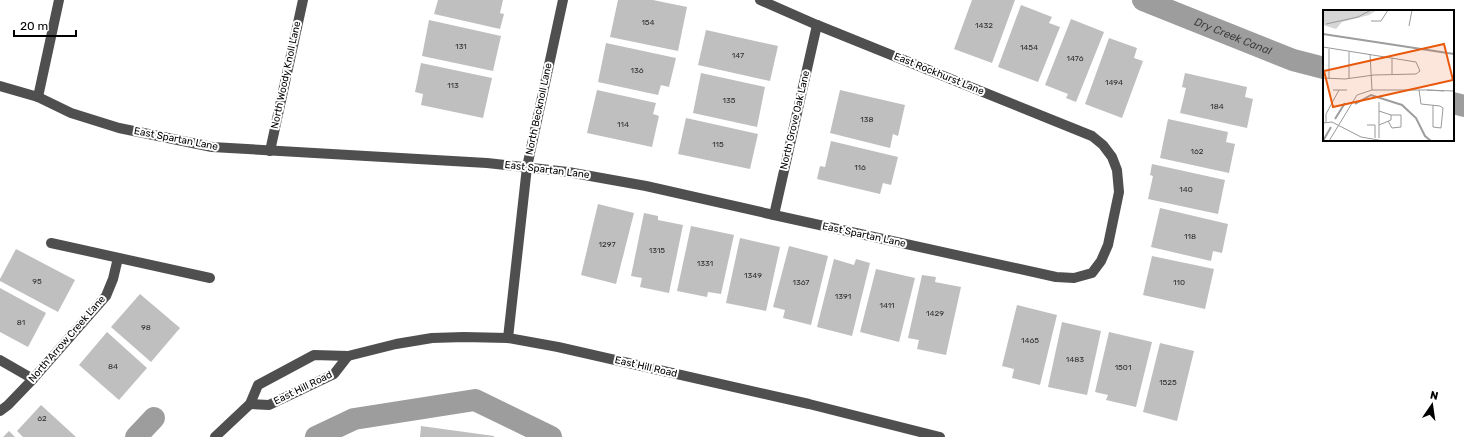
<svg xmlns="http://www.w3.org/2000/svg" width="1464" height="437" font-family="Rubik,sans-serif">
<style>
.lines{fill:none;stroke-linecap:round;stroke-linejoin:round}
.canal{stroke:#9d9d9d;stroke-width:22}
.building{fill:#bfbfbf}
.minor{stroke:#4f4f4f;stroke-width:10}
.labels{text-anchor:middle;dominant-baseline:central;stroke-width:4;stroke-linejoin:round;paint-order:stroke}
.number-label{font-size:8px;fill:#303030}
.street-label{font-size:10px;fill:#000;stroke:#fff}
.water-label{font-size:11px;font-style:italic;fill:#3e3e3e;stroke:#fff}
.inset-river{fill:none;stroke:#9d9d9d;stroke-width:2}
.inset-road{fill:none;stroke:#999;stroke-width:1}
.view{fill:#e8590c;fill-opacity:0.15;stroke:#e8590c;stroke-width:2}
.inset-edge{fill:none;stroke:#000;stroke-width:2}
</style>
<rect width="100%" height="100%" fill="#fff"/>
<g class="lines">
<!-- canal -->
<g class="canal">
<path id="s1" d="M1143 0 1293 60 1324 68"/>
<path d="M1453 103 1464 106"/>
<path d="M136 437 154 418"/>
<path d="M316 437 354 419 475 400 551 437"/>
</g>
</g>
<!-- building -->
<g class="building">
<path d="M438 0H503L500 13 504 14 500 29 434 14Z"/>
<path d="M618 0H653L687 7 678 51 610 37Z"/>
<path d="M972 0H1015L992 63 954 49Z"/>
<path d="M1021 5 1052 17 1049 23 1060 27 1038 82 998 67Z"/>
<path d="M1071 19 1104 32 1076 102 1066 98 1068 94 1045 85Z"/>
<path d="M429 20 501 36 493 71 422 56Z"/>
<path d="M706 30 778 46 770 81 698 65Z"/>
<path d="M1109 38 1137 48 1134 58 1143 61 1122 118 1085 104Z"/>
<path d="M606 43 676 58 669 87 661 85 658 95 598 82Z"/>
<path d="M421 63 492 78 483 118 421 105 423 94 415 92Z"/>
<path d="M701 73 765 87 757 127 693 113Z"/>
<path d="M1185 73 1247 87 1245 97 1253 99 1247 128 1180 113 1186 88 1182 87Z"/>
<path d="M597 90 656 103 653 114 659 116 652 147 587 133Z"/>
<path d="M840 90 905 105 898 136 893 134 890 148 830 133Z"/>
<path d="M686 118 758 134 750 169 678 154Z"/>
<path d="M1168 119 1228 132 1226 142 1235 144 1229 173 1160 158Z"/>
<path d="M831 141 898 157 891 185 883 183 880 194 817 179 820 166 825 167Z"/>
<path d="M1152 164 1225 180 1218 214 1148 199 1153 176 1150 175Z"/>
<path d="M598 204 634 213 616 284 581 275Z"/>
<path d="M1160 208 1228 224 1222 253 1213 251 1211 261 1151 247Z"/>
<path d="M644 213 658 216V220L683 225 669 293 640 287 642 278 631 276Z"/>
<path d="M691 226 734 235 721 294 708 292 707 297 677 291Z"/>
<path d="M740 238 780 247 766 311 726 303Z"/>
<path d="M789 246 828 256 811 325 783 318 785 310 773 307Z"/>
<path d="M16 249 75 280 58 312 0 281V279Z"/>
<path d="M1152 256 1214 269 1205 309 1143 295Z"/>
<path d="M834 259 854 265 856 259 870 263 852 336 817 327Z"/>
<path d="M876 269 915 278 899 342 860 332Z"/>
<path d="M922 275 936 277 935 282 961 287 946 355 917 349 919 340 908 338Z"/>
<path d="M0 288 46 313 28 347 0 332Z"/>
<path d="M140 294 180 328 151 362 111 327Z"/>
<path d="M1017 305 1057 315 1040 385 1012 378 1014 369 1002 366Z"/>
<path d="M1062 322 1101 331 1087 395 1048 387Z"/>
<path d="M107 332 147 368 119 400 79 365Z"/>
<path d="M1109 332 1152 342 1136 407 1106 400 1108 395 1095 392Z"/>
<path d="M1160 343 1194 351 1177 421 1143 412Z"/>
<path d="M41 405 76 437H23L17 431Z"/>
<path d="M421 426 494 436V437H420Z"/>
<path d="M9 431 15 437H3Z"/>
</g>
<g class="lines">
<!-- minor -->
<g class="minor">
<path d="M0 86 38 97 71 113 119 128 212 147 487 163 568 172 646 186 774 215 1056 277 1074 278 1092 273 1101 261 1108 245 1119 192 1117 170 1112 157 1103 145 1092 136 817 25 760 0"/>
<path d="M38 97 59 0"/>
<path d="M270 151 303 0"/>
<path d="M774 215 817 25"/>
<path d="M51 243 210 278"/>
<path d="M508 338 527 167 563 0"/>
<path d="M0 360 33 379"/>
<path d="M250 404 269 405 334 374 348 356"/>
<path d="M0 411 8 405 33 379 106 296 113 279 118 258"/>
<path d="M215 437 250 404 258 385 314 355 348 356 396 344 432 338 464 337 508 338 558 347 809 404 940 437"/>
</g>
</g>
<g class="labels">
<!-- number labels -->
<g class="number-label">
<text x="648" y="22">154</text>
<text x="984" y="25">1432</text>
<text x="461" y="46">131</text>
<text x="1029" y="47">1454</text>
<text x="738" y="55">147</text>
<text x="1075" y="58">1476</text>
<text x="637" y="70">136</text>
<text x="1114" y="82">1494</text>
<text x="453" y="85">113</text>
<text x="729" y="100">135</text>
<text x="1217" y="106">184</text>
<text x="867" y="119">138</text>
<text x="623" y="124">114</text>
<text x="718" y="144">115</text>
<text x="1197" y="151">162</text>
<text x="860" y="167">116</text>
<text x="1186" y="189">140</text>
<text x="1190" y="236">118</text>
<text x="607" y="244">1297</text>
<text x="657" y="250">1315</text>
<text x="705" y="263">1331</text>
<text x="753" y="275">1349</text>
<text x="37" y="281">95</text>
<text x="801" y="282">1367</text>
<text x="1179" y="282">110</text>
<text x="843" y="296">1391</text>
<text x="887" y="305">1411</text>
<text x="935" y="313">1429</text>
<text x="21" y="322">81</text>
<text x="146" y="327">98</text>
<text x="1030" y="340">1465</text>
<text x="1075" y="359">1483</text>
<text x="113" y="366">84</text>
<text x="1123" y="367">1501</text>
<text x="1168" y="382">1525</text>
<text x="42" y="418">62</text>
</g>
<!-- street labels -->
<g class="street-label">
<text transform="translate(939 74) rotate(22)">East Rockhurst Lane</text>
<text transform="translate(286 75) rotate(-78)">North Woody Knoll Lane</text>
<text transform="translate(539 109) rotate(-78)">North Becknoll Lane</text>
<text transform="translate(795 120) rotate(-77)">North Grove Oak Lane</text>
<text transform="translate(176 139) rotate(11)">East Spartan Lane</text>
<text transform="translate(547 170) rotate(7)">East Spartan Lane</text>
<text transform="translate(864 235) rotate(12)">East Spartan Lane</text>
<text transform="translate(67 339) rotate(-49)">North Arrow Creek Lane</text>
<text transform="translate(646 367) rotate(13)">East Hill Road</text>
<text transform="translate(303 388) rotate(-26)">East Hill Road</text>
</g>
<!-- water labels -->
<g class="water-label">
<text stroke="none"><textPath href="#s1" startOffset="97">Dry Creek Canal</textPath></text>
</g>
</g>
<!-- overview -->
<g transform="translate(1323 10)">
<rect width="131" height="131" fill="#fff"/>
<path d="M0 0H54L46 5 19 12 13 19 0 15Z" fill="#d6d6d6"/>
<path class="inset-river" d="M0 24 131 44M32 94 48 85 79 95 93 108 102 126 108 131M12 109 22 93M0 131 8 117"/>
<path class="inset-road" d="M48 11H58L65 0M3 14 35 7 48 0M86 16 89 0M0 37 93 52 97 61 93 64 51 65 22 69 0 68M6 39V69M26 42V69M47 44 49 80M69 48V64M10 80H24M96 80 98 94 117 96 120 98 118 118 110 117V95M121 81 104 80 131 81M65 111 69 118 78 117V105H68M3 112V104L16 80M0 113 9 112 38 127 61 131M44 115H52V128M56 115 68 110V105L56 101M56 128V92M6 131 34 85 49 80H104"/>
<path class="view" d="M121 34 130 70 10 97 1 61Z"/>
<rect width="131" height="131" class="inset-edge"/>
</g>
<!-- north arrow -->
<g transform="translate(1432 405) rotate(13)" stroke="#ffffff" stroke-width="3" paint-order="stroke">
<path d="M0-3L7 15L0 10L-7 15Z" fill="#000000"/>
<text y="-6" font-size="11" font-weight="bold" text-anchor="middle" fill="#000000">N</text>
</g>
<!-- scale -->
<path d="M14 30v6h62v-6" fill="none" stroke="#000000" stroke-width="2"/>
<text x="20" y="30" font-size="12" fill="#000000" stroke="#ffffff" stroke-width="3" paint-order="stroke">20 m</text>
</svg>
